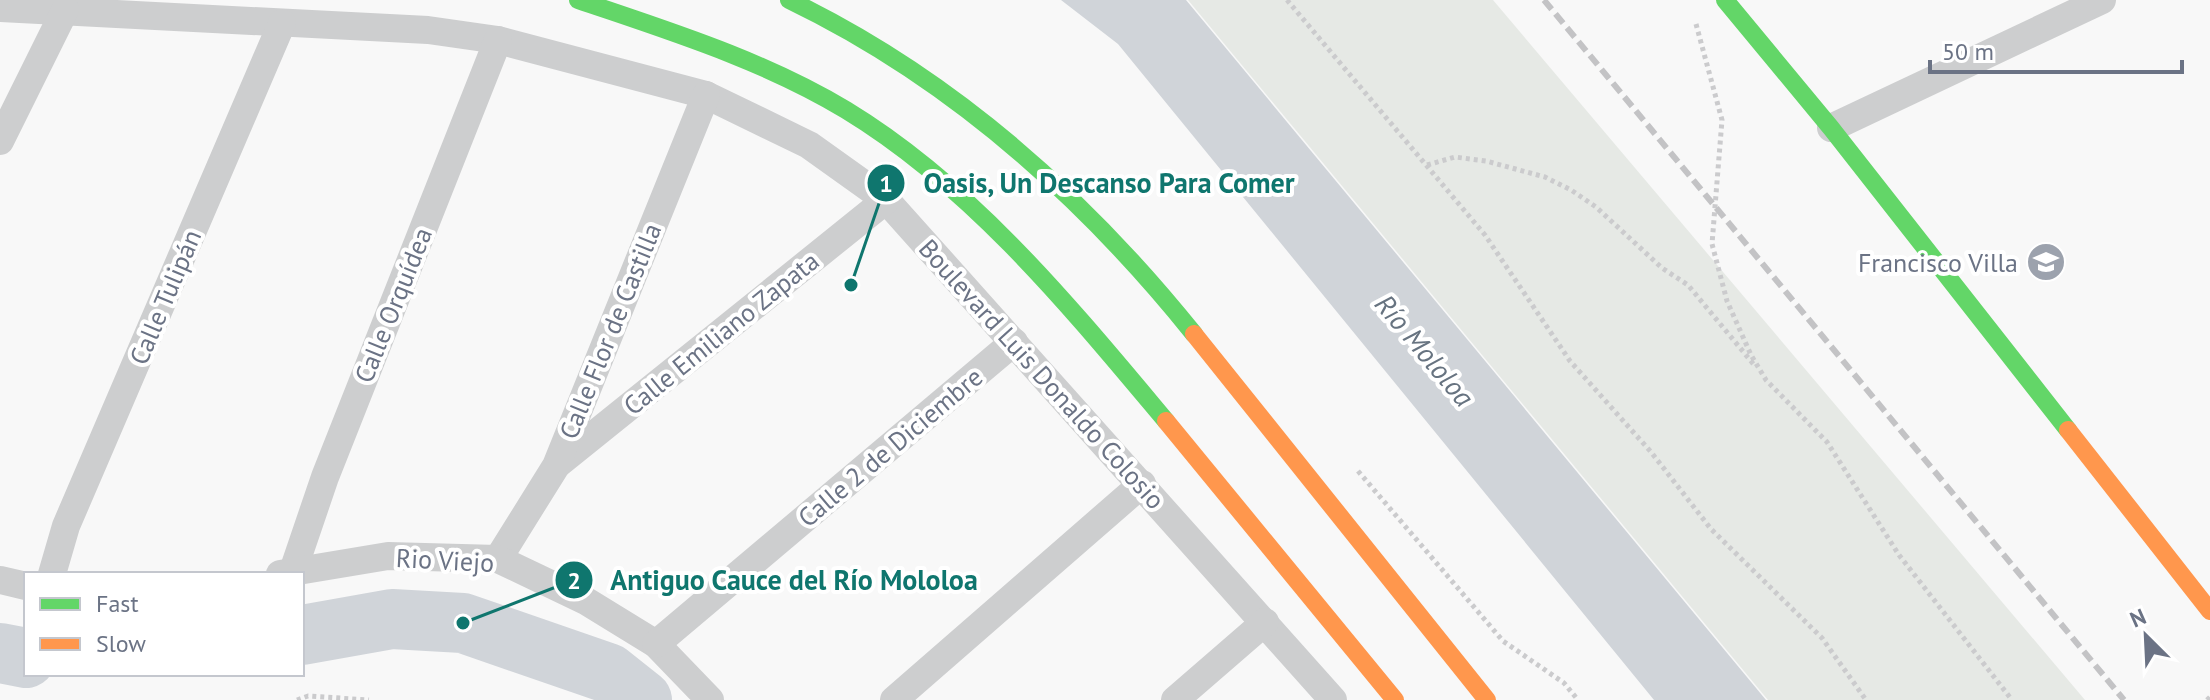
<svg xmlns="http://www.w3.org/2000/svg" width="2210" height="700" font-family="'PT Sans',sans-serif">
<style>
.green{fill:#e6e9e5}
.water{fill:#d0d4d9}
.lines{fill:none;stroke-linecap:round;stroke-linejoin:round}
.river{stroke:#d0d4d9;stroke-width:60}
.path{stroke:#cbcbcd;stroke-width:5;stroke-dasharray:4 4;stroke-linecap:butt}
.street{stroke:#cdcecf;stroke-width:28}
.fast{stroke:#63d668;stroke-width:18}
.slow{stroke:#ff974d;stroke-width:18}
.rail{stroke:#c3c3c5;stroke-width:6;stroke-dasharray:12 6;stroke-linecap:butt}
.labels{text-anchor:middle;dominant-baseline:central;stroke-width:8;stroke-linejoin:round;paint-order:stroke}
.poi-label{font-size:26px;fill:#6b7385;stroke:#fff;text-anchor:end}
.street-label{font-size:26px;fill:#6b7385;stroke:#fff}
.water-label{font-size:28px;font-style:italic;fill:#677380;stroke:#fff}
.leader{fill:none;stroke:#0f766e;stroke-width:3}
.callout-dot{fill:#0f766e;stroke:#fff;stroke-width:3}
.mark-label{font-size:24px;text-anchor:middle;font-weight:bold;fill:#fff}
.callout-label{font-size:28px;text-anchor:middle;font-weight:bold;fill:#0f766e;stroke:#fff;stroke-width:8;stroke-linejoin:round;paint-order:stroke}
</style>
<rect width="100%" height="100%" fill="#f8f8f8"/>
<!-- green -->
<path class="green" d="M1188 0H1493L2085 700H1768Z"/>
<!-- water -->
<path class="water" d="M1061 0H1186L1766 700H1654L1118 44Z"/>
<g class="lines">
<!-- river -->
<g class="river">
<path d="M302 635 392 619 463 623 608 673 642 700"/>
<path d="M0 653 26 658"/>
</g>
<!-- path -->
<g class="path">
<path d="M1287 0 1485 235 1570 361 1651 452 1711 529 1822 638 1866 700"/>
<path d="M1696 24 1722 120 1712 244 1727 301 1751 355 1766 380 1827 442 1899 555 2012 700"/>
<path d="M1427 165 1455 157 1486 161 1545 177 1571 190 1596 207 1662 268 1688 285 1755 366"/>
<path d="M1358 471 1503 641 1564 683 1578 700"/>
<path d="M297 700 308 696 369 700"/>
<path d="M2207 700 2210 697"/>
</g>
<!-- street -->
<g class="street">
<path d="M0 8 428 30 498 40 706 95 809 145 886 200 1333 700"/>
<path d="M1831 128 2102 0"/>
<path d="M0 141 65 10"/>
<path d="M559 463 886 200"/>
<path d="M498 559 556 466 706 95"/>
<path d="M293 571 325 477 498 40"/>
<path d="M52 574 66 526 282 23"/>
<path d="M280 574 388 556 498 559 586 601 656 644 710 700"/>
<path d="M0 580 26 586"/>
<path d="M656 644 1014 342"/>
<path d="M894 700 1142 484"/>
<path d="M1175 700 1265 622"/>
</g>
<!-- fast -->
<g class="fast">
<path d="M578 0C669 31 763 60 846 110 973 187 1072 309 1166 421"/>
<path d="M789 0C949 77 1083 196 1194 334"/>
<path d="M1725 0 1831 128 2068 430"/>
</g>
<!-- slow -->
<g class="slow">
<path d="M1194 334 1487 700"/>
<path d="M1166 421 1395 700"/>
<path d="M2068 430 2210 611"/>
</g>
<!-- rail -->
<path class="rail" d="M1544 0 2124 700"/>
</g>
<!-- icons -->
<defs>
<symbol id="school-disc" viewBox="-11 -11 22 22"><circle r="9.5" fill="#9ca2ad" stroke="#fff"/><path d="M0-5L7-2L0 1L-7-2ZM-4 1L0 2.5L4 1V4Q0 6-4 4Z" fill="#fff"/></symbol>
</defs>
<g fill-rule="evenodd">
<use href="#school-disc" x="2024" y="240" width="44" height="44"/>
</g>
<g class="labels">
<!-- poi labels -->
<g class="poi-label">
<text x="2018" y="262">Francisco Villa</text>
</g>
<!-- street labels -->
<g class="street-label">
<text transform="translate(165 297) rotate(-67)">Calle Tulipán</text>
<text transform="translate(393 305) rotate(-68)">Calle Orquídea</text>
<text transform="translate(610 331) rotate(-68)">Calle Flor de Castilla</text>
<text transform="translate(721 333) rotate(-39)">Calle Emiliano Zapata</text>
<text transform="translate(1042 374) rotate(48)">Boulevard Luis Donaldo Colosio</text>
<text transform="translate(890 447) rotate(-40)">Calle 2 de Diciembre</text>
<text transform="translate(445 560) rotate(3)">Rio Viejo</text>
</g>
<!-- water labels -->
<g class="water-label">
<text transform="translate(1425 350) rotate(50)">Río Mololoa</text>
</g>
</g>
<!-- callouts -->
<path class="leader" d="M851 285L886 183M463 623L574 580"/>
<g class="callout-dot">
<circle cx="851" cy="285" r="8"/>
<circle cx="463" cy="623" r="8"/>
<circle cx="886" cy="183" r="20"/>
<circle cx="574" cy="580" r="20"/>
</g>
<g class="mark-label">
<text x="886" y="192">1</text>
<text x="574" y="589">2</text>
</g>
<g class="callout-label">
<text x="1109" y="193">Oasis, Un Descanso Para Comer</text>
<text x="794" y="590">Antiguo Cauce del Río Mololoa</text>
</g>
<!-- legend -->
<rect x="24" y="572" width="280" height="104" fill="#ffffff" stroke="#c4c7ce" stroke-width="2"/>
<rect x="40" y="598" width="40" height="12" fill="#63d668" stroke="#c4c7ce" stroke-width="2"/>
<text x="96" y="612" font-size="24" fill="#6b7385">Fast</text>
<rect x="40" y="638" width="40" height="12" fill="#ff974d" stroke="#c4c7ce" stroke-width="2"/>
<text x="96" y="652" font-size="24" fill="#6b7385">Slow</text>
<!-- north arrow -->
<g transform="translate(2146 636) rotate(336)" stroke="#ffffff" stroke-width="6" paint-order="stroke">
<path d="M0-6L14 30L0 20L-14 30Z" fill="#6b7385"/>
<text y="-12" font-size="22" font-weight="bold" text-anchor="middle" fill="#6b7385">N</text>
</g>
<!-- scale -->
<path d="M1930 60v12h252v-12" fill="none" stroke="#6b7385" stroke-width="4"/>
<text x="1942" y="60" font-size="24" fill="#6b7385" stroke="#ffffff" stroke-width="6" paint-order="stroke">50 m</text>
</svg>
